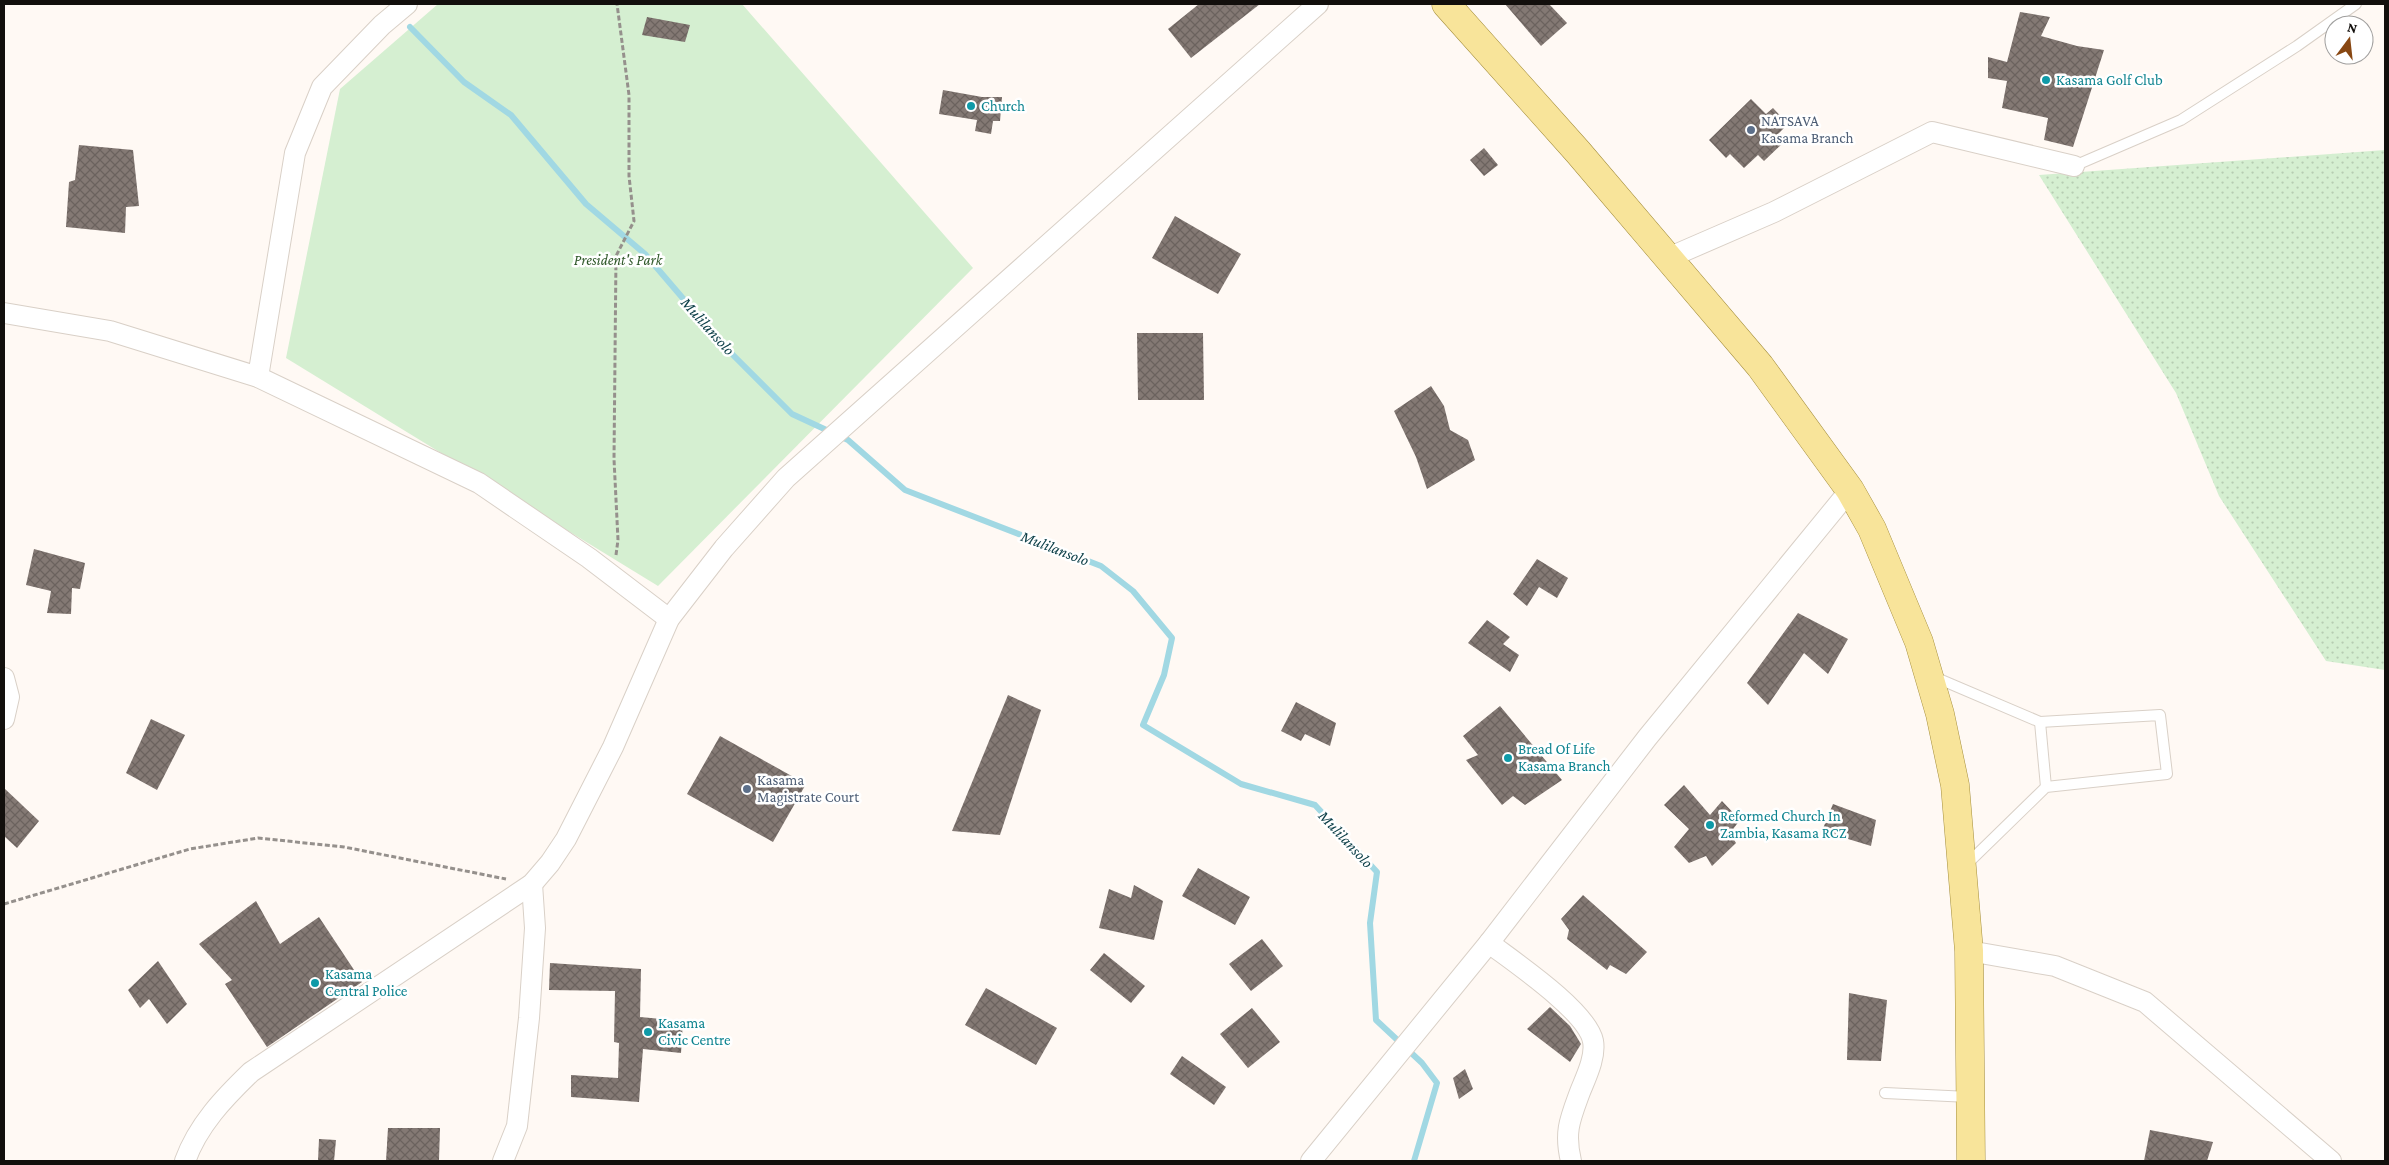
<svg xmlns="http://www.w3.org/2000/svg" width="2389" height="1165" font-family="'Crimson Pro',serif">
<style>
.grass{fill:url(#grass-dots)}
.park{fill:#d5efd1}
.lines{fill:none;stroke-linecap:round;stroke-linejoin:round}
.stream{stroke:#a1d8e3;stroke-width:6}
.building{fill:url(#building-cross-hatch)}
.lane-casing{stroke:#d9d0c7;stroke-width:12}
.street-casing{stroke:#d9d0c7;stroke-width:22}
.primary-casing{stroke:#a48e3d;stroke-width:29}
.path{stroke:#95908c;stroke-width:3;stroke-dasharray:5 2.5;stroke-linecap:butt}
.lane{stroke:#fff;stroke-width:10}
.street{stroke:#fff;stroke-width:20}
.primary{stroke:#f8e49a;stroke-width:28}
.culture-dot{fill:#0f9aa8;stroke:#fff;stroke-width:2}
.service-dot{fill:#5c6f8a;stroke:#fff;stroke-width:2}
.labels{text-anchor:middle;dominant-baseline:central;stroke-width:5;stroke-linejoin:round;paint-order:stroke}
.culture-label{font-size:15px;fill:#0d838f;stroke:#fff;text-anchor:start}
.service-label{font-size:15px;fill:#4e5e75;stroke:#fff;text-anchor:start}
.park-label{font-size:15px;font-style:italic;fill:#2f5829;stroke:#fff}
.water-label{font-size:16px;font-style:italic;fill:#0e4049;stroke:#fff}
</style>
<defs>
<pattern id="grass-dots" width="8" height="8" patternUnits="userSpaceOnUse" patternTransform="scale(1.25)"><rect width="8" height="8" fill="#d5efd1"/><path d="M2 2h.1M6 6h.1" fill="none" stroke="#b6ccb2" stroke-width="1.8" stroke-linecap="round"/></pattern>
<pattern id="building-cross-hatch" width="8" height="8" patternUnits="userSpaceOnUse" patternTransform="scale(1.25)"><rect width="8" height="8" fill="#847974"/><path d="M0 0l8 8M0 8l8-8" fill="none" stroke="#6b625e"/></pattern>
</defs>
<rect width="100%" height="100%" fill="#fff9f4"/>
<!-- grass -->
<path class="grass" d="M2385 150V670L2326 661 2219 496 2176 393 2039 175Z"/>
<!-- park -->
<path class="park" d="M438 4H742L973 268 658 586 286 358 340 89Z"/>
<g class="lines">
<!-- stream -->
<path class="stream" d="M410 27 464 82 511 115 586 204 645 254 722 344 792 414 848 440 905 490 1101 566 1133 591 1172 638 1164 675 1143 725 1241 784 1315 805 1377 872 1370 923 1376 1020 1422 1063 1437 1083 1414 1161"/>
</g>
<!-- building -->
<g class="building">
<path d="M1199 4H1260L1191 58 1168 29Z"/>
<path d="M1505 4H1549L1567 23 1541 46Z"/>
<path d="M2020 12 2050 17 2041 36 2077 46 2104 50 2073 147 2044 140 2048 118 2002 108 2007 81 1988 78V57L2007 62Z"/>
<path d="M647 17 690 25 685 42 642 35Z"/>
<path d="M943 90 982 97H1002L1000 121H993L991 134 975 131 977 120 939 114Z"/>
<path d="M1751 99 1766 114 1773 108 1788 124 1777 135 1784 142 1764 161 1758 155 1744 168 1730 154 1726 158 1709 140Z"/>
<path d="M79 145 133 150 139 206 126 207 125 233 66 227 69 182 75 180Z"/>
<path d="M1484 148 1498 165 1484 176 1470 160Z"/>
<path d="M1175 216 1241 254 1218 294 1152 258Z"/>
<path d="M1137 333H1203L1204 400H1138Z"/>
<path d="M1431 386 1444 406 1450 430 1468 440 1475 460 1427 489 1416 457 1394 411Z"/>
<path d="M34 549 85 563 80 589 72 588 71 614 47 613 51 591 26 585Z"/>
<path d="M1537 559 1568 578 1557 598 1539 587 1527 606 1513 594Z"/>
<path d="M1798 613 1848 639 1828 674 1804 653 1768 705 1747 683Z"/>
<path d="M1487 620 1510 637 1503 644 1519 655 1510 672 1468 643Z"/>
<path d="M1008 695 1041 710 1000 835 952 831Z"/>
<path d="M1296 702 1336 723 1330 746 1305 734 1301 741 1281 731Z"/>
<path d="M1500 706 1562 780 1525 805 1513 796 1502 805 1466 760 1478 755 1463 736Z"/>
<path d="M151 719 185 735 157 790 126 773Z"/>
<path d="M720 736 806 784 773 842 687 794Z"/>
<path d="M1684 785 1710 815 1722 801 1740 820 1730 833 1736 843 1712 866 1706 856 1689 863 1674 847 1689 829 1664 805Z"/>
<path d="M4 788 39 821 17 848 4 836Z"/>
<path d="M1833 804 1876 820 1871 846 1822 831Z"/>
<path d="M1198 868 1250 897 1235 925 1182 896Z"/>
<path d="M1134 885 1163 901 1154 940 1099 928 1109 889 1131 898Z"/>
<path d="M1583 895 1647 952 1626 974 1610 965 1607 970 1567 939 1569 930 1561 919Z"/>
<path d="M256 901 280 944 319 917 362 982 267 1047 225 984 232 980 199 944Z"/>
<path d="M1262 939 1283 966 1251 991 1229 964Z"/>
<path d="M1104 953 1145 986 1131 1003 1090 970Z"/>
<path d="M158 961 187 1004 167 1024 149 999 140 1008 128 990Z"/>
<path d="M550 963 641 969 640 1017 683 1021 681 1053 643 1049 639 1102 571 1097V1075L618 1078 619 1043 614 1042 615 991 549 990Z"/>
<path d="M986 988 1057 1028 1036 1065 965 1025Z"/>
<path d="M1849 993 1887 1000 1881 1061 1847 1060Z"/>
<path d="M1550 1007 1570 1026 1581 1044 1570 1062 1527 1029Z"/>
<path d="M1252 1008 1280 1042 1248 1068 1220 1034Z"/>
<path d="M1182 1056 1226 1087 1214 1105 1170 1074Z"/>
<path d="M1465 1069 1473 1089 1459 1099 1453 1078Z"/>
<path d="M388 1128H440L439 1161H386Z"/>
<path d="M2150 1130 2213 1142 2207 1161H2144Z"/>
<path d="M319 1139 336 1140 334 1161H318Z"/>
</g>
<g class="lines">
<defs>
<g id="lane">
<path d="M2074 166 2181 120 2297 46 2356 4"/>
<path d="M1932 676 2040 722 2160 715 2167 774 2046 787 1966 865"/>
<path d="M2040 722 2046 787"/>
<path d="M1885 1093 1969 1097"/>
</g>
<g id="street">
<path d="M1668 258 1774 212 1932 132 2074 166"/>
<path d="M4 313 110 331 258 377 479 483 589 558 669 619"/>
<path d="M258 377 295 153 322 87 382 25 407 4"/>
<path d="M4 678 9 697 4 719"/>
<path d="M1489 943C1514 962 1587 1011 1593 1041 1596 1057 1586 1077 1580 1092 1570 1119 1564 1132 1571 1161"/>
<path d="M1969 951 2055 966 2145 1002 2331 1161"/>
<path d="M185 1161C198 1125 224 1098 251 1072L532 884 550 863 566 839 613 747 669 619 724 548 786 478 1318 4"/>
<path d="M503 1161 517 1126 529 1018 535 928 532 884"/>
<path d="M1311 1161 1489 943 1647 738 1850 490"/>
</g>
<path id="primary" d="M1446 4 1578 152 1760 366 1850 490 1872 529 1919 642 1940 714 1955 785 1969 951 1971 1161"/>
</defs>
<!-- lane casing -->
<use href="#lane" class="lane-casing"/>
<!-- street casing -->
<use href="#street" class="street-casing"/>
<!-- primary casing -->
<use href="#primary" class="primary-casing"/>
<!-- path -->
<g class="path">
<path d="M616 555 618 540 614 459 616 256 634 221 629 176V95L617 4"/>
<path d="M4 904 190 849 258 838 344 847 506 879"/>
</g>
<!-- lane -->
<use href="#lane" class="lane"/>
<!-- street -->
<use href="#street" class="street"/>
<!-- primary -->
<use href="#primary" class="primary"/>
</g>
<!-- markers -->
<g class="culture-dot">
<circle cx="2046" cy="80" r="5"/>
<circle cx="971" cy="106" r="5"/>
<circle cx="1508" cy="758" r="5"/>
<circle cx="1710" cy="825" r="5"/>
<circle cx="315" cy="983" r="5"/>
<circle cx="648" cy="1032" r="5"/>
</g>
<g class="service-dot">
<circle cx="1751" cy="130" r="5"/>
<circle cx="747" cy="789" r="5"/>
</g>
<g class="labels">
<!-- culture labels -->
<g class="culture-label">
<text x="2056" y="80">Kasama Golf Club</text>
<text x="981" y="106">Church</text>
<text x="1518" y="749">Bread Of Life<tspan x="1518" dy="17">Kasama Branch</tspan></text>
<text x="1720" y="816">Reformed Church In<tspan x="1720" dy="17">Zambia, Kasama RCZ</tspan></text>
<text x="325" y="974">Kasama<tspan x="325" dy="17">Central Police</tspan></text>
<text x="658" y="1023">Kasama<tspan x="658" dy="17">Civic Centre</tspan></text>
</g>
<!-- service labels -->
<g class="service-label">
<text x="1761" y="121">NATSAVA<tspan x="1761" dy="17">Kasama Branch</tspan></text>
<text x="757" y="780">Kasama<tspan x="757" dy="17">Magistrate Court</tspan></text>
</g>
<!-- park labels -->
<g class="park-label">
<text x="618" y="260">President's Park</text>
</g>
<!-- water labels -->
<g class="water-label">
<text transform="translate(708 326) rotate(48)">Mulilansolo</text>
<text transform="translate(1055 548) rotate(21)">Mulilansolo</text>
<text transform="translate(1346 839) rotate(47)">Mulilansolo</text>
</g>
</g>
<!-- border -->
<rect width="2389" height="1165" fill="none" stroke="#120f0c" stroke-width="10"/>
<!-- north arrow -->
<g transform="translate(2349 40) rotate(15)"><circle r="24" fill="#ffffff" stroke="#a09f9e"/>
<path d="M0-4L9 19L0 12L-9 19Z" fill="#884712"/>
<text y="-8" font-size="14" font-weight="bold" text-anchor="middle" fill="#120f0c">N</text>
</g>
</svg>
